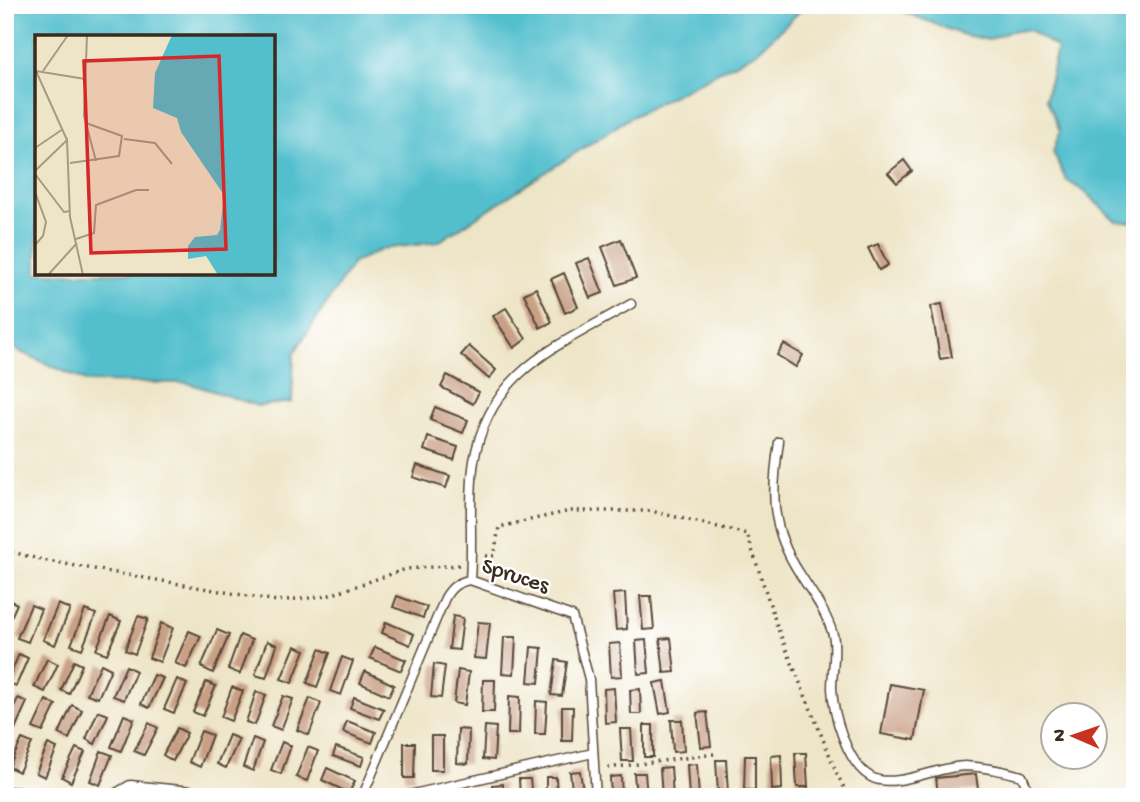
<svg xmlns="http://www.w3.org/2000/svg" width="1140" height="802" font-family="'Gochi Hand',sans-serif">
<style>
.water{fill:#53bfcd;stroke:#477476;stroke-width:2;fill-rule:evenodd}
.building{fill:#c9a086}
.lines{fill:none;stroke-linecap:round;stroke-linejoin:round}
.lane-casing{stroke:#564637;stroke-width:11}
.path{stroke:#564637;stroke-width:3.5;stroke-dasharray:2 5;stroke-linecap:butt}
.lane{stroke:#fff;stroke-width:8}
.labels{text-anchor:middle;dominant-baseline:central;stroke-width:5;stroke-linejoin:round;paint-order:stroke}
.street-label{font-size:23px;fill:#3b2a1e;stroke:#fff}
.inset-road{fill:none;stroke:#a69a83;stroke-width:2}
.view{fill:#d62828;fill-opacity:0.15;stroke:#d62828;stroke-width:3.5}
.inset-edge{fill:none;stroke:#3b2a1e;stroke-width:3.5}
</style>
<rect width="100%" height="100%" fill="#fff"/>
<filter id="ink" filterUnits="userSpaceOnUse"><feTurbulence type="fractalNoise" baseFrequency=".0143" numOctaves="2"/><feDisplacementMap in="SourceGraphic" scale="14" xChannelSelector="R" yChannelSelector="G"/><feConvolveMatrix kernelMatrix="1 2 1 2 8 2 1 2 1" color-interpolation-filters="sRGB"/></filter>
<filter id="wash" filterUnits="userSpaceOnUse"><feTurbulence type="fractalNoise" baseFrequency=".00686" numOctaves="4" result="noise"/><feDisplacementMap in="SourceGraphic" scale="28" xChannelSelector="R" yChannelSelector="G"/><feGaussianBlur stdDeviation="1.57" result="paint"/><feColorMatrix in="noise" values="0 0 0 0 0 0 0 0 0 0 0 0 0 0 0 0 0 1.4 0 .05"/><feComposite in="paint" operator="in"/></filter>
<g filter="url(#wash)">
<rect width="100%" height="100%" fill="#eee5c7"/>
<!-- water -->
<g class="water">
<path d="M5 5H814L800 11 757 52 631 117 438 242 382 249 353 263 294 353 292 402 258 406 188 383 88 382 5 345ZM37 37H273V273H37Z"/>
<path d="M886 5H1135V222L1116 221 1085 192 1066 180 1053 152 1060 131 1046 98 1057 48 1029 30 1011 31 988 40 961 34Z"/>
</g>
<g id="blocks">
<!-- building -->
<g class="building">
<path d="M904 160 912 171 897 183 888 173Z"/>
<path d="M621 239 636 278 617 285 602 247Z"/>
<path d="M878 244 888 265 879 270 868 248Z"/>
<path d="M589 258 603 293 590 298 576 263Z"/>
<path d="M564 273 578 307 565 313 551 279Z"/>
<path d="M536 288 552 322 540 328 524 294Z"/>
<path d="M942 304 952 357 940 359 931 306Z"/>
<path d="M506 308 526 339 514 348 493 316Z"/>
<path d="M784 344 803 355 796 367 777 355Z"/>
<path d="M469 346 496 370 489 379 461 355Z"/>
<path d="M447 375 479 392 473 404 441 387Z"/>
<path d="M435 407 468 420 463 433 430 420Z"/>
<path d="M428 437 458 447 454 460 424 450Z"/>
<path d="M417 465 450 476 446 488 413 477Z"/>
<path d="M625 593 627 629 616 630 613 594Z"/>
<path d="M397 596 427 607 423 618 393 607Z"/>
<path d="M640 596H651L654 629 643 630Z"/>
<path d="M7 599 17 604 5 630V604Z"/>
<path d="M58 604 70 609 55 645 43 640Z"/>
<path d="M31 605 41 609 28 642 17 638Z"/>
<path d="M85 610 96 614 82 649 71 645Z"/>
<path d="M110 616 121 621 107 654 96 650Z"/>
<path d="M138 616 148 619 135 654 125 650Z"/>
<path d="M453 616 463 618 459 650 449 649Z"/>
<path d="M386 622 414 634 410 645 382 633Z"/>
<path d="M478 622 490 623 486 659 474 658Z"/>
<path d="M161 623 173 628 160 662 149 658Z"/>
<path d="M217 630 229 635 213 673 201 667Z"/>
<path d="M189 631 201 636 186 668 175 663Z"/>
<path d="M240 635 252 640 240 674 228 669Z"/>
<path d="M504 637H516L514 674 502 673Z"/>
<path d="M671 638 675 672 664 673 660 639Z"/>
<path d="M646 640 649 673 638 674 636 641Z"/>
<path d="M267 641 277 645 266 678 255 675Z"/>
<path d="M620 643 622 676 611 677 609 644Z"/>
<path d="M295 646 305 650 292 683 281 679Z"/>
<path d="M375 647 406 660 401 671 370 658Z"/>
<path d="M531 647 542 648 539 683 528 682Z"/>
<path d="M320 649 330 653 317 687 307 683Z"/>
<path d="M19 654 28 658 16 686 7 682Z"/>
<path d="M342 657 353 661 341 695 330 691Z"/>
<path d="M47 659 58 664 45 692 34 687Z"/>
<path d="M556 660 567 662 562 696 551 695Z"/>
<path d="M74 661 82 665 69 694 61 690Z"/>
<path d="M101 664 111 669 98 698 87 694Z"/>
<path d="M434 664 445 666 441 698 431 697Z"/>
<path d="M126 666 136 671 124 700 113 696Z"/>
<path d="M458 670 469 672 465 705 454 703Z"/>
<path d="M365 671 394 685 389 696 360 683Z"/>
<path d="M154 675 163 678 149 708 141 704Z"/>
<path d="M177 679 187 684 174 713 164 709Z"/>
<path d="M483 680H495L494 712H482Z"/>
<path d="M665 681 670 712 660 714 654 683Z"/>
<path d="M206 682 216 686 203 716 193 712Z"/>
<path d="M890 684 924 690 915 740 881 734Z"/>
<path d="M232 687 243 691 231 721 221 717Z"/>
<path d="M614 688 616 722 605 723 604 689Z"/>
<path d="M640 689 641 714H631L630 690Z"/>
<path d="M256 692 266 695 255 725 246 722Z"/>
<path d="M283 696 293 699 281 730 271 726Z"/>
<path d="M509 696 520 697 519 734H508Z"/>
<path d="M354 697 384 709 379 719 350 708Z"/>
<path d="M18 698 27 702 14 731 5 726Z"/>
<path d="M310 698 321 703 309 735 297 730Z"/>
<path d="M46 700 56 705 43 732 33 728Z"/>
<path d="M536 701 547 702 545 734H535Z"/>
<path d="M72 705 82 710 69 739 59 734Z"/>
<path d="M562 707H573L572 741H562Z"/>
<path d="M98 711 108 715 95 744 86 739Z"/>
<path d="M707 712 711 746 701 747 697 713Z"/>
<path d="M124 715 134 719 121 751 111 747Z"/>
<path d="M671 720H682L684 751 673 752Z"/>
<path d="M347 721 376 732 372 743 343 732Z"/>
<path d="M149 723 158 728 144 755 134 751Z"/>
<rect x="644" y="725" width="9" height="32"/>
<path d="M485 726 496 727 494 760 483 759Z"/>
<path d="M177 728 187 733 173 761 163 755Z"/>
<path d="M458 729 469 730 468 764 457 763Z"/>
<path d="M620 729H631L633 761H622Z"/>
<path d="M201 731 212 735 200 767 189 762Z"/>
<path d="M229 735 239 739 226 768 217 764Z"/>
<rect x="431" y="736" width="12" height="34"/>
<path d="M253 738 263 742 253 771 243 767Z"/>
<path d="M22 739 32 743 19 772 9 767Z"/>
<path d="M282 742 291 746 281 774 271 770Z"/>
<path d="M404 743H415L414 778H404Z"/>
<path d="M48 744 57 748 45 777 36 773Z"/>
<path d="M308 747 318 751 307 781 296 777Z"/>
<path d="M336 747 364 757 361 766 333 756Z"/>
<path d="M76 748 85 752 71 782 62 777Z"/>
<path d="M101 751 112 755 100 785 90 781Z"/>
<path d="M795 753H806L808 787H797Z"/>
<path d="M781 755 782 789 772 790 771 756Z"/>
<path d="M745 756H755V790H744Z"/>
<path d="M716 760H726L728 793 718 794Z"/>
<path d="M697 764 699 797H689L687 765Z"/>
<path d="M671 767 673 797H662L660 768Z"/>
<path d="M327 768 355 781 349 793 322 780Z"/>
<path d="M580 771 584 797H573L570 772Z"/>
<path d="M634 773H645L647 797H636Z"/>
<path d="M976 774 978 790 938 794 936 778Z"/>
<path d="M621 776 622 797H611L610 777Z"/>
<path d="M546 777H556L557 797H546Z"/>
<path d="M519 779H530L532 797H520Z"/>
<path d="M503 784V797H492V785Z"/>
</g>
</g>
</g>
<g filter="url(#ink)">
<use href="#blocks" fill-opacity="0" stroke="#564637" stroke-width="2"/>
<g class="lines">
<defs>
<g id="lane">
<path d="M779 442C771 493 770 528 800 574 812 593 827 613 833 635 837 650 832 671 832 688 833 714 847 764 871 777 894 790 939 766 965 766 984 767 1004 771 1022 776L1031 797"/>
<path d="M470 580C473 541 468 498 474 461 490 369 559 346 631 304"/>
<path d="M5 791 78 797"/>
<path d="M109 797 130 785 253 797"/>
<path d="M365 797 364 793 445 598C451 587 458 582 470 580L572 616 589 679 596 797"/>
<path d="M400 797 593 753"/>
</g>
</defs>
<!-- lane casing -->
<use href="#lane" class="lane-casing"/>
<!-- path -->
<g class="path">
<path d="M5 550 42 560 277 601 327 596 406 569 459 565"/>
<path d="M485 556H494L499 527 570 511H651L747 534 778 629 838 776 849 797"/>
<path d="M608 768 714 754"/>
</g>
<!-- lane -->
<use href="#lane" class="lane"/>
</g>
</g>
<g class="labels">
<!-- street labels -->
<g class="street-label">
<text transform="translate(515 577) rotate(18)">Spruces</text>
</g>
</g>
<!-- overview -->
<g transform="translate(35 35)">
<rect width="240" height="240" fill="#eee5c7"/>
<path d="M137 0H240V240H183L171 221 153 224V211L160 202 182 200 185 195 189 160 146 97 142 83 118 73 120 38Z" fill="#53bfcd"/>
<path class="inset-road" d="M52 0 49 81 61 126M8 36 33 0M89 104 120 108 137 129M32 105 1 36 50 44M0 113 28 94M35 128 84 121 87 101 51 88M0 136 32 105 35 182 48 240M0 139 29 177 35 176M0 157 11 187 8 201 0 210M41 204 59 198 61 170 101 155H114M13 240 42 208"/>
<path class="view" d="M184 21 191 214 56 218 49 26Z"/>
<rect width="240" height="240" class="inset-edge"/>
</g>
<!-- margin -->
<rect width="1140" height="802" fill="none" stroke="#fff" stroke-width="28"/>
<!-- north arrow -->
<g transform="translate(1074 736) rotate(272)"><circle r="33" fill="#ffffff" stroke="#b1aaa5" stroke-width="2"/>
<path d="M0-5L12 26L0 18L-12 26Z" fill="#c8321e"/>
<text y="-10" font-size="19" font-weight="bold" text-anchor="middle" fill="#3b2a1e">N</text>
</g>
</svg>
